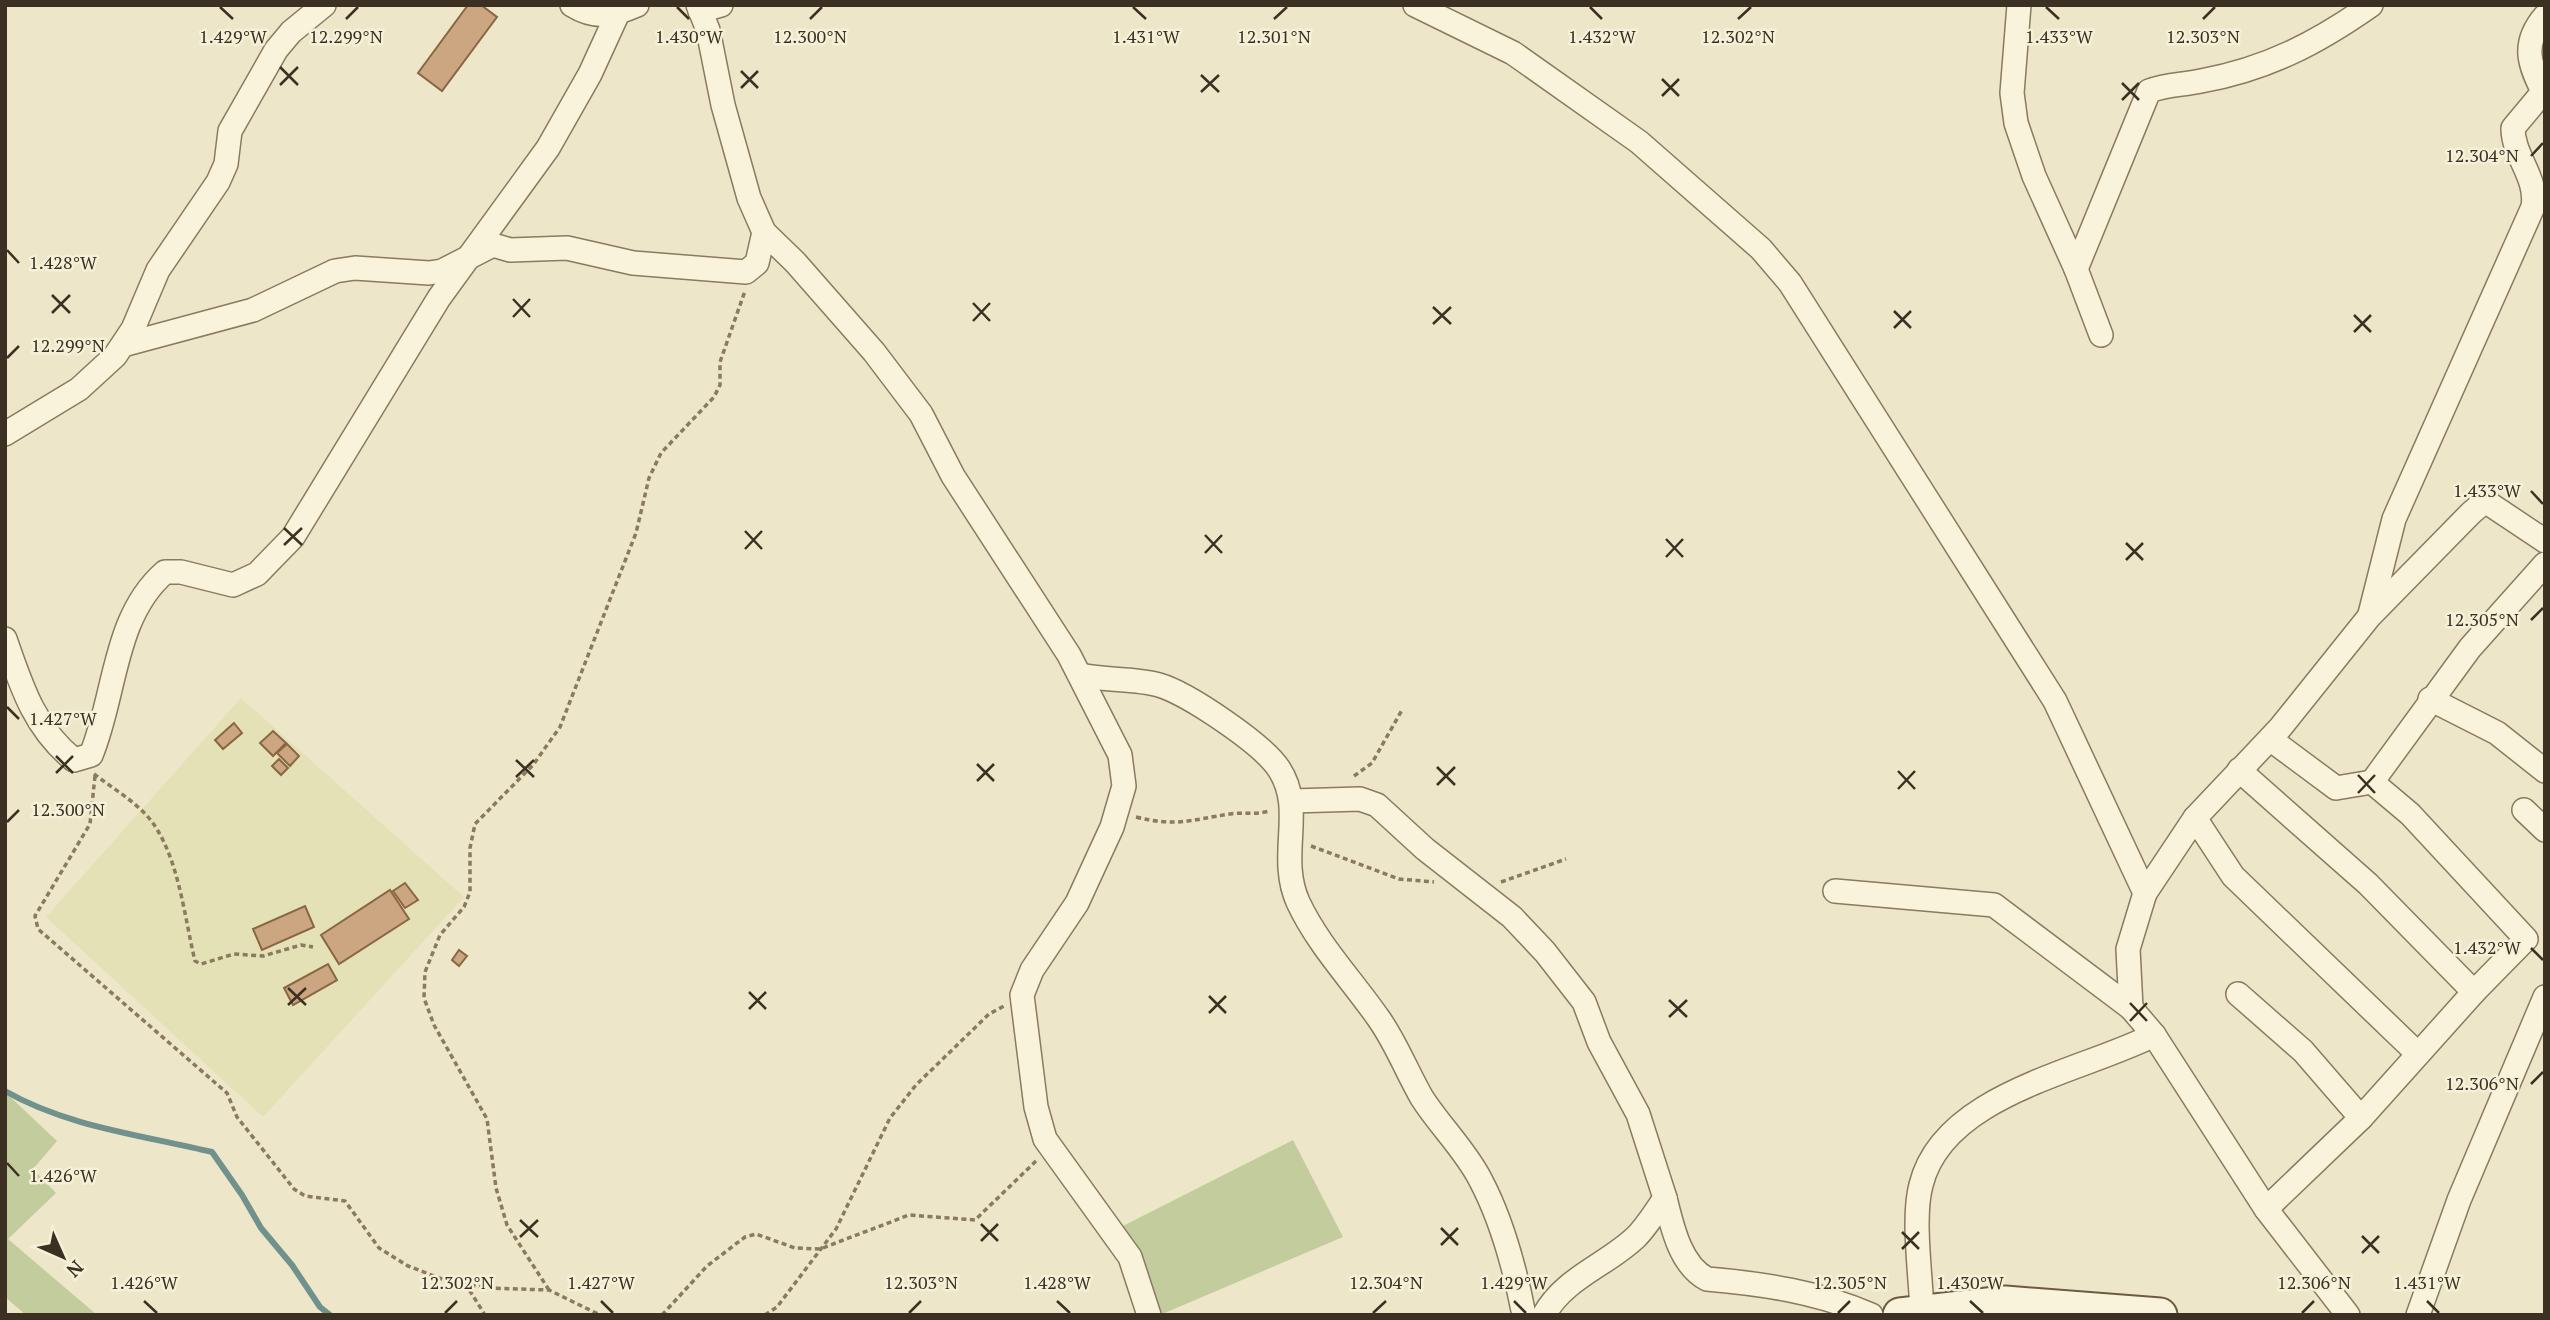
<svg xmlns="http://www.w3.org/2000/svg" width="2550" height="1320" font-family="'PT Serif',serif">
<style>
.farmland{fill:#e4e1b6}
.green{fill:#c2cc9d}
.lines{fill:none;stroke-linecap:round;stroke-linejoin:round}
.stream{stroke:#70918c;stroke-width:6}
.building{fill:#cba680;stroke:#896644;stroke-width:2}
.street-casing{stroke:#8a7a5e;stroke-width:26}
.secondary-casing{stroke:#6c5b41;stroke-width:37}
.path{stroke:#8a7a5e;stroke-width:3.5;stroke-dasharray:5 3.5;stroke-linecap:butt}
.street{stroke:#f9f3dc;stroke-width:23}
.secondary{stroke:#f9f3dc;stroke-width:33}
.ticks{fill:none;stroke:#3b3021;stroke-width:2.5}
.ticks-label{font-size:18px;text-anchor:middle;fill:#3b3021;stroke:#f5f0d8;stroke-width:5;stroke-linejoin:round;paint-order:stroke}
</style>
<rect width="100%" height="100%" fill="#eee6c9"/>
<!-- farmland -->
<path class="farmland" d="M241 698 464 897 263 1117 46 917Z"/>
<!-- green -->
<g class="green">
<path d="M5 1092 57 1141 33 1169 56 1193 8 1239 97 1315H26L5 1297Z"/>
<path d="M1293 1140 1343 1237 1160 1315 1111 1232Z"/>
</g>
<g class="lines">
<!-- stream -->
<path class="stream" d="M5 1091C68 1127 142 1135 212 1152L242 1195 261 1228 292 1265 320 1307 330 1315"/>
</g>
<!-- building -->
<g class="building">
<path d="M468 5H481L497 17 442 91 418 73Z"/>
<path d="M234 723 242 733 223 749 215 740Z"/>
<path d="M273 731 286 743 273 756 260 743Z"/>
<path d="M287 744 299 756 290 766 277 753Z"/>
<path d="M279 759 288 768 281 775 272 766Z"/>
<path d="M405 883 418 900 405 908 393 891Z"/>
<path d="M390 890 409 919 339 964 321 935Z"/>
<path d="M305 906 314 927 262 950 253 929Z"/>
<path d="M459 950 467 956 459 966 452 960Z"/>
<path d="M328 964 337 980 293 1005 284 988Z"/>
</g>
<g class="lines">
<defs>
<g id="street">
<path d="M572 5C596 20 614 15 637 5"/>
<path d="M698 5 708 30 723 105 749 198 764 232 795 262 874 352 921 414 953 476 1069 655 1120 755 1124 786 1112 827 1077 903 1032 970 1022 995 1036 1107 1045 1139 1130 1257 1149 1315"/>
<path d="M1415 5 1513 53 1639 142 1761 249 1790 283 2055 701 2145 893 2128 949 2131 1008 2154 1035 2266 1209 2348 1315"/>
<path d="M2019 5 2012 93 2016 123 2034 176 2076 269 2101 335"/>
<path d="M700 11 721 5"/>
<path d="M2545 16C2521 44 2529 65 2545 95"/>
<path d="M2076 269 2149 91C2167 84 2182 85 2201 81 2267 69 2317 43 2371 5"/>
<path d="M123 345 253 310 335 271 355 268 429 273 442 271 493 245 510 250 567 248 633 263 746 272 757 263 764 232"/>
<path d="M5 434 79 389 115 356 133 329 158 270 218 182 226 164 230 131 276 50 291 32 324 5"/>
<path d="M2370 614 2394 519 2533 207C2538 177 2513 157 2513 128L2543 92"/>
<path d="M5 639C21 685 34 728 74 760L91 755C116 695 113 617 165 572H181L233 585 257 574 293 537 439 298 548 148 590 74 617 15"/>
<path d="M1080 675C1106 681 1135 678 1159 685 1187 693 1263 744 1279 769 1306 810 1277 855 1298 902 1318 945 1352 980 1379 1019 1396 1043 1407 1072 1422 1098 1440 1126 1465 1150 1480 1179 1502 1220 1515 1269 1524 1315"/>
<path d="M2430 699 2497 733 2545 771"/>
<path d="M2239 770 2368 884 2474 992"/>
<path d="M2372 782 2470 648 2545 564"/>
<path d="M1292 801 1360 799 1377 805 1425 849 1512 917 1545 952 1584 1002 1599 1042 1638 1114 1665 1198C1656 1211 1647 1226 1636 1237 1607 1265 1564 1278 1544 1315"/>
<path d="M2524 810 2545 830"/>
<path d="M2195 818 2233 876 2418 1054"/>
<path d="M1835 891 1994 905 2131 1008"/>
<path d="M2145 893 2195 818 2280 728 2369 617 2471 513 2485 501 2545 541"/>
<path d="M2238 994 2303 1051 2361 1118"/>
<path d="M1665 1198C1672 1226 1680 1265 1707 1279 1765 1284 1818 1292 1871 1315"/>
<path d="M2266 1209 2361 1118 2474 992 2526 939 2410 814 2372 782 2336 788 2270 739"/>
<path d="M1922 1312C1921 1277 1912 1218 1921 1185 1943 1094 2081 1072 2154 1035"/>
<path d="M2418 1315 2459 1200 2545 997"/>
</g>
<path id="secondary" d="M1900 1315 2005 1303 2160 1315"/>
</defs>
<!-- street casing -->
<use href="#street" class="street-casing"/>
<!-- secondary casing -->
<use href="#secondary" class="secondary-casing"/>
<!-- path -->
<g class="path">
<path d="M94 774C116 791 144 806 158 831 180 868 185 920 195 961L201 964 234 954 263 956 301 945 313 947"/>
<path d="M95 776 90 824 35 916 38 929 227 1093 237 1117 294 1189 305 1196 345 1201 379 1248 408 1266 442 1279 486 1288 549 1290 600 1315"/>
<path d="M1354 776 1372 763 1402 710"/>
<path d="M1136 817C1177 827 1190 820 1230 814 1243 812 1257 815 1269 811"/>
<path d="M1311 846 1399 879 1434 882"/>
<path d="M1501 882 1566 859"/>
<path d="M465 1283 485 1315"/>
<path d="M549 1290 507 1225 496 1188 487 1119 434 1025 424 998 425 972 440 935 464 907 470 892V848L475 824 533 765 560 727 636 533 649 478 661 453 714 397 720 385V362L745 291"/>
<path d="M662 1315 707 1266 745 1237 756 1234 795 1248 820 1249 909 1215 975 1220 1036 1161"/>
<path d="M765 1315 777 1307 836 1229 890 1118 916 1085 989 1014 1004 1006"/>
</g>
<!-- street -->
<use href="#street" class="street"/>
<!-- secondary -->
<use href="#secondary" class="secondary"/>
</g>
<!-- ticks -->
<path class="ticks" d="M220 7 233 19M677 7 689 19M1133 7 1146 19M1590 7 1602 19M2046 7 2059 19M346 19 358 7M810 19 822 7M1274 19 1287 7M1738 19 1751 7M2203 19 2215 7M280 67 298 85M741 71 758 88M1201 75 1219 92M1662 79 1679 96M2122 83 2139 100M280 85 298 67M741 88 758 71M1201 92 1219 75M1662 96 1679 79M2122 100 2139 83M2531 156 2543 143M7 250 19 263M52 295 70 313M513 299 530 317M973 303 990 321M1433 307 1451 324M1894 311 1911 328M52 313 70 295M2354 315 2371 332M513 317 530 299M973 321 990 303M1433 324 1451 307M1894 328 1911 311M2354 332 2371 315M7 358 19 346M2531 491 2543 504M284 528 302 545M745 531 762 549M1205 535 1222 553M1666 539 1683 557M2126 543 2143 560M284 545 302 528M745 549 762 531M1205 553 1222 535M1666 557 1683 539M2126 560 2143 543M2531 620 2543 608M7 707 19 719M56 756 73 773M516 760 534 777M977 764 994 781M1437 767 1455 785M1898 771 1915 789M56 773 73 756M2358 775 2375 793M516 777 534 760M977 781 994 764M1437 785 1455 767M1898 789 1915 771M2358 793 2375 775M7 822 19 810M2531 948 2543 960M288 988 306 1005M749 992 766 1009M1209 996 1226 1013M1669 1000 1687 1017M2130 1003 2147 1021M288 1005 306 988M749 1009 766 992M1209 1013 1226 996M1669 1017 1687 1000M2130 1021 2147 1003M2531 1084 2543 1072M7 1163 19 1176M520 1220 538 1237M981 1224 998 1241M1441 1228 1458 1245M1902 1232 1919 1249M2362 1236 2379 1253M520 1237 538 1220M981 1241 998 1224M1441 1245 1458 1228M1902 1249 1919 1232M2362 1253 2379 1236M144 1301 157 1313M601 1301 613 1313M1057 1301 1070 1313M1514 1301 1526 1313M1970 1301 1983 1313M2427 1301 2439 1313M445 1313 457 1301M909 1313 921 1301M1373 1313 1386 1301M1838 1313 1850 1301M2302 1313 2314 1301"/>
<g class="ticks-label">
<text x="233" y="43">1.429°W</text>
<text x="346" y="43">12.299°N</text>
<text x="689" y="43">1.430°W</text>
<text x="810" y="43">12.300°N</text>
<text x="1146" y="43">1.431°W</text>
<text x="1274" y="43">12.301°N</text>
<text x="1602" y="43">1.432°W</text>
<text x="1738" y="43">12.302°N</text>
<text x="2059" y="43">1.433°W</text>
<text x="2203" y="43">12.303°N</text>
<text x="2482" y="162">12.304°N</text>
<text x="63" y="269">1.428°W</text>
<text x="68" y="352">12.299°N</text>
<text x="2487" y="497">1.433°W</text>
<text x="2482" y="626">12.305°N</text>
<text x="63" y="725">1.427°W</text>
<text x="68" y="816">12.300°N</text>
<text x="2487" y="954">1.432°W</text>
<text x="2482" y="1090">12.306°N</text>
<text x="63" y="1182">1.426°W</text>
<text x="921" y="1289">12.303°N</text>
<text x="1386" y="1289">12.304°N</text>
<text x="1850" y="1289">12.305°N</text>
<text x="1970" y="1289">1.430°W</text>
<text x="2427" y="1289">1.431°W</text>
<text x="144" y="1289">1.426°W</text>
<text x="457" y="1289">12.302°N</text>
<text x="601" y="1289">1.427°W</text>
<text x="1057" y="1289">1.428°W</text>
<text x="1514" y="1289">1.429°W</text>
<text x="2314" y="1289">12.306°N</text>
</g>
<!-- border -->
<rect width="2550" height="1320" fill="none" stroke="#3b3021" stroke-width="14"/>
<!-- north arrow -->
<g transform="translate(63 1257) rotate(135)" stroke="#f5f0d8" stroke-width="5" paint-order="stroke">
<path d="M0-5L12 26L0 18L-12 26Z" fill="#3b3021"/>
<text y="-10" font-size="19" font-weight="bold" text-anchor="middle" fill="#3b3021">N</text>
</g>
</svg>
